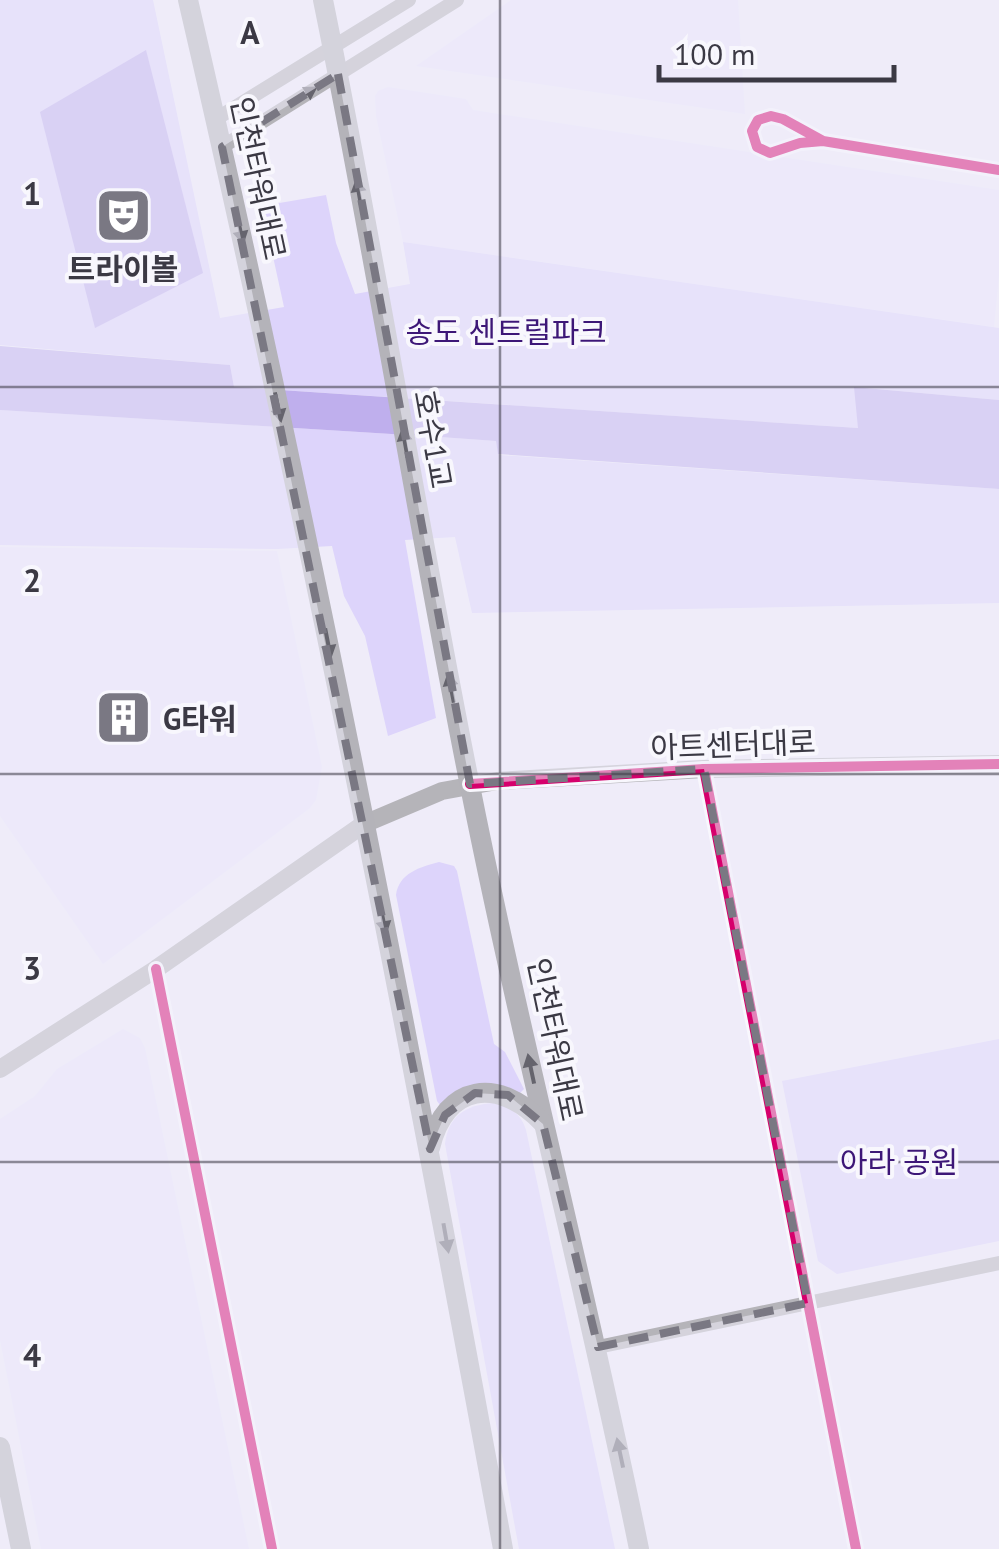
<svg xmlns="http://www.w3.org/2000/svg" width="999" height="1549" font-family="'PT Sans','Noto Sans KR',sans-serif">
<style>
.built{fill:#eae5fb}
.green{fill:#ddd4fb}
.water{fill:#bfafed}
.lines{fill:none;stroke-linecap:round;stroke-linejoin:round}
.minor{stroke:#b5b4b9;stroke-width:14}
.tertiary{stroke:#b5b4b9;stroke-width:18}
.secondary{stroke:#b4b3b9;stroke-width:20}
.cycleway-casing{stroke:#f8f7fd;stroke-width:16}
.cycleway{stroke:#d6006c;stroke-width:10}
.oneway{fill:#66646d}
.oneway2{fill:#65646d}
.marked{fill:none;stroke:#7a7883;stroke-width:8;stroke-dasharray:20 12;stroke-linejoin:round}
.grid{fill:none;stroke:#3b3944;stroke-width:2.5;stroke-opacity:0.55}
.labels{text-anchor:middle;dominant-baseline:central;stroke-width:8;stroke-linejoin:round;paint-order:stroke}
.street-label{font-size:30px;fill:#3b3944;stroke:#f8f7fd}
.poi-label{font-size:30px;font-weight:bold;fill:#3b3944;stroke:#f8f7fd}
.park-label{font-size:30px;fill:#3d1777;stroke:#f8f7fd}
.grid-label{font-size:32px;text-anchor:middle;font-weight:bold;fill:#3b3944;stroke:#f8f7fd;stroke-width:8;stroke-linejoin:round;paint-order:stroke}
</style>
<rect width="100%" height="100%" fill="#efecf9"/>
<!-- built -->
<g class="built">
<path d="M511 0H738L745 114 416 66Z"/>
<path d="M388 87 466 99 473 110 999 190V275L994 327 403 242 376 116 375 96 378 91Z"/>
<path d="M0 547 277 551 322 767 316 800 310 808 103 964 0 816Z"/>
<path d="M123 1029 140 1038 145 1048 249 1549H41L0 1340V1119L35 1096 57 1069Z"/>
</g>
<!-- green -->
<g class="green">
<path d="M0 0H153L220 318 284 307 262 206 326 195 336 243 355 294 410 284 403 242 999 328V400L855 387 859 428 234 387 230 365 0 345Z"/>
<path d="M0 410 440 437 496 441 499 455 999 489V603L472 613 455 537 405 540 436 718 388 736 365 636 344 596 332 546 277 549 0 545Z"/>
<path d="M439 862 454 866 457 871 494 1044 505 1052 524 1089 519 1094 488 1084 443 1109 437 1101 396 895C399 873 420 867 439 862Z"/>
<path d="M999 1039V1241L837 1274 818 1261 782 1081Z"/>
<path d="M493 1103C510 1106 521 1114 526 1130L615 1549H519L445 1144C448 1116 466 1105 493 1103Z"/>
</g>
<!-- water -->
<g class="water">
<path d="M146 50 203 273 95 328 40 112Z"/>
<path d="M0 346 230 365 234 387 858 428 854 387 999 400V489L498 454 496 441 440 437 0 410Z"/>
</g>
<g class="lines">
<!-- minor -->
<g class="minor">
<path d="M216 119 409 0"/>
<path d="M823 141 783 119 771 116 758 120 752 131 757 147 770 153 800 143 823 141 999 170"/>
<path d="M222 147 457 0"/>
<path d="M704 769 856 1549"/>
<path d="M156 969 272 1549"/>
<path d="M598 1347 999 1263"/>
</g>
<!-- tertiary -->
<path class="tertiary" d="M0 1069 156 969 364 824 442 791 497 781 704 769 999 764"/>
<!-- secondary -->
<g class="secondary">
<path d="M188 0C307 513 408 1031 503 1549"/>
<path d="M323 0C376 259 417 521 469 781 520 1038 587 1292 639 1549"/>
<path d="M430 1148C445 1083 499 1077 542 1122"/>
<path d="M0 1447 21 1549"/>
</g>
<defs>
<g id="cycleway">
<path d="M823 141 783 119 771 116 758 120 752 131 757 147 770 153 800 143 823 141 999 170"/>
<path d="M704 769 856 1549"/>
<path d="M470 784 704 769 999 764"/>
<path d="M156 969 272 1549"/>
</g>
</defs>
<!-- cycleway casing -->
<use href="#cycleway" class="cycleway-casing"/>
<!-- cycleway -->
<use href="#cycleway" class="cycleway"/>
</g>
<!-- one-way arrows -->
<defs><path id="oneway-solid" d="M-6-.8H1V-3.2L6.5 0L1 3.2V.8H-6Z" transform="scale(2.5)"/></defs>
<use class="oneway" href="#oneway-solid" transform="translate(304 95) rotate(-32)"/>
<g class="oneway2">
<use href="#oneway-solid" transform="translate(359 194) rotate(-100)"/>
<use href="#oneway-solid" transform="translate(240 229) rotate(78)"/>
<use href="#oneway-solid" transform="translate(278 407) rotate(78)"/>
<use href="#oneway-solid" transform="translate(405 443) rotate(-100)"/>
<use href="#oneway-solid" transform="translate(328 643) rotate(79)"/>
<use href="#oneway-solid" transform="translate(451 688) rotate(-101)"/>
<use href="#oneway-solid" transform="translate(383 919) rotate(79)"/>
<use href="#oneway-solid" transform="translate(531 1069) rotate(-102)"/>
<use href="#oneway-solid" transform="translate(446 1238) rotate(80)"/>
<use href="#oneway-solid" transform="translate(620 1453) rotate(-102)"/>
</g>
<!-- marked area -->
<path d="M0 0H999V1549H0ZM338 74 470 784 704 769 808 1303 598 1347 543 1124 508 1095 475 1093 445 1115 430 1149 222 147Z" fill="#efecf9" fill-opacity=".55" fill-rule="evenodd"/>
<path class="marked" d="M338 74 470 784 704 769 808 1303 598 1347 543 1124 508 1095 475 1093 445 1115 430 1149 222 147Z"/>
<!-- grid -->
<path class="grid" d="M500 0V1549M0 387H999M0 774H999M0 1162H999"/>
<!-- icons -->
<defs>
<symbol id="theatre-square" viewBox="-11 -11 22 22"><rect x="-9" y="-9" width="18" height="18" rx="4" fill="#7a7883" stroke="#f8f7fd"/><path d="M-5-5.5Q0-4 5-5.5V0Q5 5 0 6Q-5 5-5 0ZM-3.3-2.5H-1v1.5H-3.3ZM1-2.5H3.3v1.5H1ZM-2.8 1Q0 5.5 2.8 1Z" fill="#fff"/></symbol>
<symbol id="building-square" viewBox="-11 -11 22 22"><rect x="-9" y="-9" width="18" height="18" rx="4" fill="#7a7883" stroke="#f8f7fd"/><path d="M-4-6H4V6H1V3H-1V6H-4ZM-2.5-4.3h1.7v1.8h-1.7ZM.8-4.3h1.7v1.8H.8ZM-2.5-1h1.7V.8h-1.7ZM.8-1h1.7V.8H.8Z" fill="#fff"/></symbol>
</defs>
<g fill-rule="evenodd">
<use href="#theatre-square" x="92" y="184" width="63" height="63"/>
<use href="#building-square" x="92" y="686" width="63" height="63"/>
</g>
<g class="labels">
<!-- street labels -->
<g class="street-label">
<text transform="translate(259 178) rotate(78)">인천타워대로</text>
<text transform="translate(434 439) rotate(80)">호수1교</text>
<text transform="translate(733 744) rotate(-2)">아트센터대로</text>
<text transform="translate(556 1039) rotate(78)">인천타워대로</text>
</g>
<!-- poi labels -->
<g class="poi-label">
<text x="123" y="268">트라이볼</text>
<text x="163" y="718" text-anchor="start">G타워</text>
</g>
<!-- park labels -->
<g class="park-label">
<text x="506" y="331">송도 센트럴파크</text>
<text x="899" y="1161">아라 공원</text>
</g>
</g>
<g class="grid-label">
<text x="250" y="44">A</text>
<text x="32" y="205">1</text>
<text x="32" y="592">2</text>
<text x="32" y="980">3</text>
<text x="32" y="1367">4</text>
</g>
<!-- scale -->
<path d="M659 65v15h235v-15" fill="none" stroke="#3b3944" stroke-width="5"/>
<text x="674" y="65" font-size="30" fill="#3b3944" stroke="#f8f7fd" stroke-width="8" paint-order="stroke">100 m</text>
</svg>
